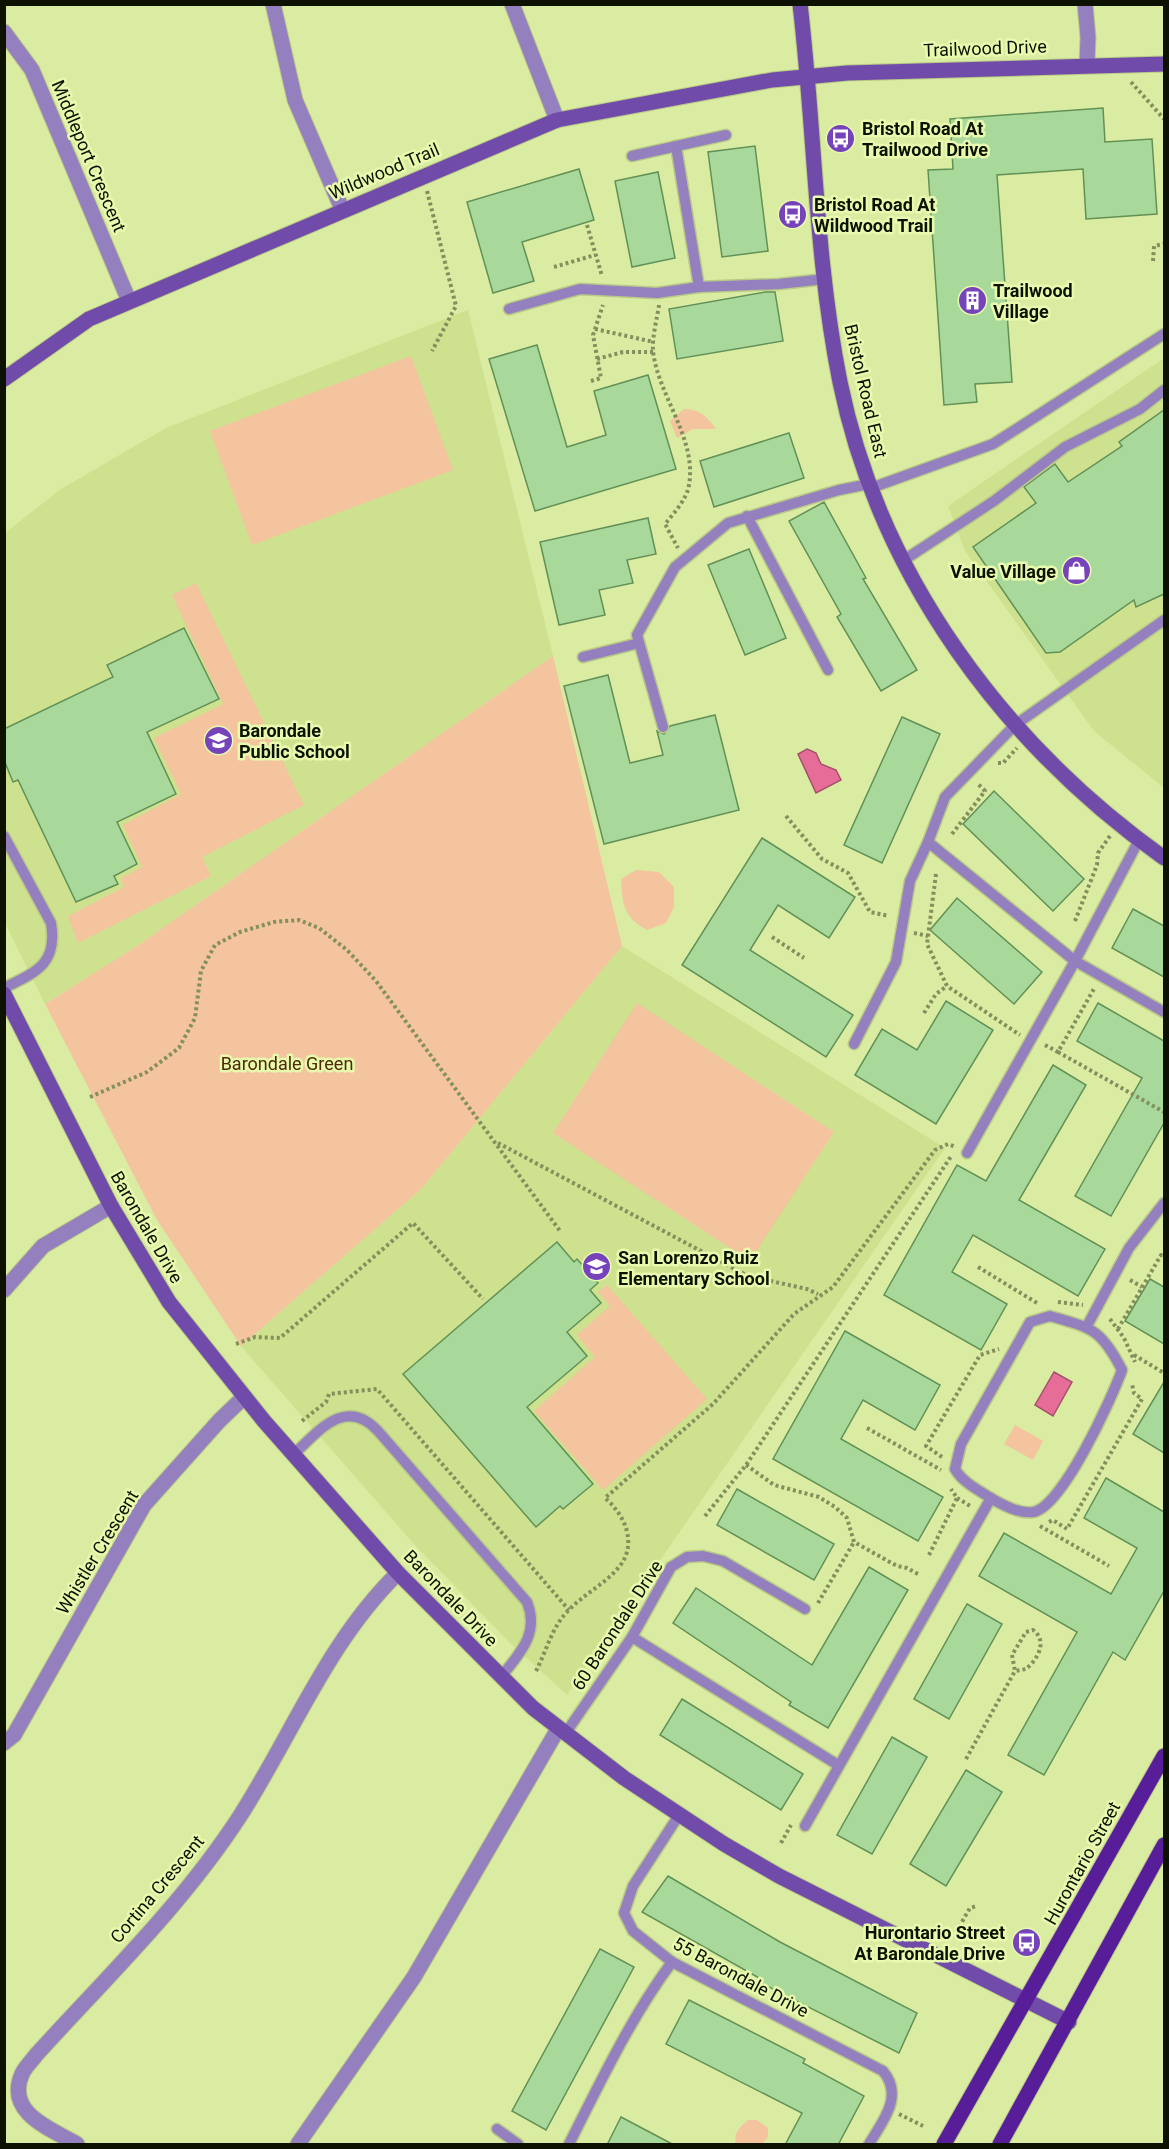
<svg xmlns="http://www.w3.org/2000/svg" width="1169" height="2149" font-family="Roboto,sans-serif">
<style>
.built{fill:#cee18e}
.green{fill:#f4c49e}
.water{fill:#e56d98;stroke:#a4526a;stroke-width:1.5}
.building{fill:#a8d99b;stroke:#629056;stroke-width:1.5}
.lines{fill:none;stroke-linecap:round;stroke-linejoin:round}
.lane-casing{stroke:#b9c987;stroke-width:13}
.street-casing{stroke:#b9c987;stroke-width:17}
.secondary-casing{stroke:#b9c987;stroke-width:17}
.primary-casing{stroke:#b9c987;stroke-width:17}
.path{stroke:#838f5c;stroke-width:4;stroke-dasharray:3 3;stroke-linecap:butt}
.lane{stroke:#947fbf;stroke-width:10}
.street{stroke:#947fbf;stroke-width:15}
.secondary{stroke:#714ba9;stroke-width:15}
.primary{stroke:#581d98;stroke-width:15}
.labels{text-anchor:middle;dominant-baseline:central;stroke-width:5;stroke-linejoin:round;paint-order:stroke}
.street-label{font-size:18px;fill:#0d1200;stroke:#e7faae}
.poi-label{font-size:18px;font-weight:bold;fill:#0d1200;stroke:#e7faae;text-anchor:start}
.park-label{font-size:18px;fill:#4f2903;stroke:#e7faae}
</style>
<rect width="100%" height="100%" fill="#daeca1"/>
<!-- built -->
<g class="built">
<path d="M468 310 553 656 137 946 45 1004 5 923V533L61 489 166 428Z"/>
<path d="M1164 358V788L1094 731 965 551 948 506Z"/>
<path d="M622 946 945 1148 567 1695 510 1643 413 1543 241 1346 421 1189Z"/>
</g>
<!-- green -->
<g class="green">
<path d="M411 356 453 470 252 545 210 431Z"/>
<path d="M684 409C699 409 707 416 716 429H693L677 438 670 421Z"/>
<path d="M196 583 304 805 202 857 211 876 78 943 68 916 124 887 121 878 142 867 123 825 181 794 154 738 223 704 172 595Z"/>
<path d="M553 656 622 946 421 1189 241 1346 157 1220 45 1004 137 946Z"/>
<path d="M636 870 659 872 674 887V907L666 923 647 930C624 918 622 904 621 879Z"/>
<path d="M637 1003 834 1132 750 1261 553 1133Z"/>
<path d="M607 1285 707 1399 603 1490 534 1411 595 1357 577 1335 610 1306 598 1292Z"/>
<path d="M1015 1425 1043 1441 1033 1460 1004 1444Z"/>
<path d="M748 2120H757L768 2128V2137L762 2144H736C733 2133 740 2127 748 2120Z"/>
</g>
<!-- water -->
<g class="water">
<path d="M807 749 816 753 821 764 836 770 841 780 816 793 798 754Z"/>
<path d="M1054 1372 1072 1382 1053 1416 1035 1405Z"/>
</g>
<!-- building -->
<g class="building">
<path d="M1103 108 1105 142 1152 139 1157 214 1086 219 1083 169 997 175 1012 382 975 384 977 402 944 405 928 170 953 169 950 119Z"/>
<path d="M755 146 768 251 722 257 708 152Z"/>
<path d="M579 169 594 220 522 242 534 281 493 293 467 202Z"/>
<path d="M658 172 675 258 632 267 615 181Z"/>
<path d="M765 292H775L783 341 677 359 669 309Z"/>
<path d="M537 345 567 447 606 435 594 391 648 375 676 469 535 511 489 359Z"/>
<path d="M1164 410V594L1136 607 1134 600 1060 652 1046 653 973 547 1036 503 1024 487 1055 464 1068 482 1122 446 1119 442Z"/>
<path d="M789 433 804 478 714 507 700 461Z"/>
<path d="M824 502 866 578 863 579 917 670 881 691 837 617 841 614 789 521Z"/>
<path d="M648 518 656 554 627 560 633 583 599 590 605 615 559 625 540 542Z"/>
<path d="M749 549 786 638 745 655 708 565Z"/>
<path d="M184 628 219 699 147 732 176 794 117 822 137 864 114 876 118 884 76 902 18 780 13 782 4 760V729L113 677 107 665Z"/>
<path d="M608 675 630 763 663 755 657 731 664 734 670 726 715 715 739 810 604 844 564 686Z"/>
<path d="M902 717 940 734 882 863 844 845Z"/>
<path d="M994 791 1084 879 1053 911 963 824Z"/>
<path d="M762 838 855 897 829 938 778 905 750 950 853 1015 826 1057 682 965Z"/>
<path d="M957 898 1042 972 1014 1004 930 930Z"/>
<path d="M1133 909 1164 926V977L1112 948Z"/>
<path d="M946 1001 993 1030 936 1124 855 1075 882 1029 917 1050Z"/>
<path d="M1098 1003 1164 1041V1123L1111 1216 1075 1196 1142 1078 1077 1041Z"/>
<path d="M1053 1065 1086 1085 1019 1200 1105 1249 1078 1296 973 1235 952 1272 1007 1304 981 1350 884 1295 957 1165 986 1181Z"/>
<path d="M557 1242 574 1262 577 1259 598 1283 590 1290 601 1303 567 1332 587 1356 527 1407 593 1484 563 1509 560 1506 536 1527 403 1374Z"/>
<path d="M1150 1279 1164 1287V1344L1125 1321Z"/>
<path d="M845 1331 940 1385 915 1430 863 1400 841 1439 943 1497 918 1541 773 1459Z"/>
<path d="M1164 1382V1453L1133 1434Z"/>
<path d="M1106 1478 1164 1512V1591L1125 1660 1113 1652 1044 1775 1008 1755 1077 1632 979 1576 1004 1533 1111 1594 1137 1548 1084 1518Z"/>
<path d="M737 1489 834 1544 814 1580 717 1525Z"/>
<path d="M869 1567 908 1590 828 1728 789 1705 791 1702 673 1623 696 1588 812 1665Z"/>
<path d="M967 1604 1002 1624 949 1719 914 1699Z"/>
<path d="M682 1699 803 1774 781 1810 660 1735Z"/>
<path d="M892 1737 927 1757 872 1854 837 1835Z"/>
<path d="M966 1770 1002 1792 946 1886 910 1864Z"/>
<path d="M668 1876 780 1942 917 2013 899 2053 759 1982 761 1979 642 1912Z"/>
<path d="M600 1949 634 1967 546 2130 512 2111Z"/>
<path d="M689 2000 805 2059 803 2063 864 2096 838 2145H785L802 2113 666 2044Z"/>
<path d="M621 2117 674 2145H607Z"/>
</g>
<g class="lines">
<defs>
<g id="lane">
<path d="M676 146 699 287"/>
<path d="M632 156 726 135"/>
<path d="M509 309 580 289 657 293 699 287 779 284 825 279"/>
<path d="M871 488 993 444 1164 334"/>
<path d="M747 516 828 670"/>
<path d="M904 560 994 501 1065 447 1140 409 1164 390"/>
<path d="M1164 620 1015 725 945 797 928 842 1075 961 1164 1012"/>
<path d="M583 657 639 643"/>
<path d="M663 727 637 635 675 567 728 523 839 490 869 484"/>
<path d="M4 836 51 923C58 964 36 972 4 988"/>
<path d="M854 1044 896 962 910 881 928 842"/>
<path d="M967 1153 1075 961 1139 840"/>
<path d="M1050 1316C1092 1328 1101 1329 1122 1370 1112 1398 1062 1508 1033 1512 1020 1514 1005 1506 994 1500 980 1491 963 1483 955 1469L961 1444 1030 1322Z"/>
<path d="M1087 1326 1129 1248 1164 1203"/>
<path d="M294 1454C319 1431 345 1396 378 1431L527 1602C540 1634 519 1654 501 1677"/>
<path d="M632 1637 838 1765"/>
<path d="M565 1734 632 1637 671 1567 687 1557 703 1556 723 1561 805 1609"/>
<path d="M679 1815 633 1886 624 1913 633 1931 672 1962 883 2071C904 2096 883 2121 869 2144"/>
<path d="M805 1826 991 1498"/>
<path d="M497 2129 518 2144"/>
<path d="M569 2144C600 2083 631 2017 672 1962"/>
</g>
<g id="street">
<path d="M273 4 295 100 342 209"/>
<path d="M512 4 557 120"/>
<path d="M1085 4 1088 37 1087 65"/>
<path d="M4 32 32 70 129 301"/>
<path d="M4 1290 43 1246 111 1206"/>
<path d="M4 1743 14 1735 144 1505 219 1421 244 1397"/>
<path d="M77 2144C51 2129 5 2113 22 2074 25 2067 32 2061 36 2055 106 1978 183 1904 240 1816 292 1735 328 1641 398 1573"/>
<path d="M298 2144 414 1977 558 1729"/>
</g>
<g id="secondary">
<path d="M800 4C815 130 815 258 840 382 880 577 1004 744 1164 858"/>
<path d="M4 379 89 319 557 120 772 80 847 73 1164 64"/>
<path d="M4 994 111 1206 169 1302 264 1421 398 1573 533 1708 624 1778 724 1844 779 1876 1069 2022"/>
</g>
<g id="primary">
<path d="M944 2144 1164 1756"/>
<path d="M1000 2144 1164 1845"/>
</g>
</defs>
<!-- lane casing -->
<use href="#lane" class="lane-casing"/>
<!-- street casing -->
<use href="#street" class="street-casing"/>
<!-- secondary casing -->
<use href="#secondary" class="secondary-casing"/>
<!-- primary casing -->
<use href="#primary" class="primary-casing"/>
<!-- path -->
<g class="path">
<path d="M1131 82 1164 119"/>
<path d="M427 191 456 306 432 351"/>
<path d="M587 225 602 276"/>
<path d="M1153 261 1154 246 1164 244"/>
<path d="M554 267 595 255"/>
<path d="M659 305C657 319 652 337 653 351 658 396 697 438 689 485 687 499 674 513 665 524L678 548"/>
<path d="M595 329 654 342"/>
<path d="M597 359 623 352H654"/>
<path d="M591 381 601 378 593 335 603 305"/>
<path d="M998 763H1003L1017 748"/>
<path d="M786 816 822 859 848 873 870 912 889 916"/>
<path d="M952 834 985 791 977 783"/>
<path d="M936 874 927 944 947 986 1020 1035"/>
<path d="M1075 921 1097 865 1098 853 1110 836"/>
<path d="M914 933 928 936"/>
<path d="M772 937 804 958"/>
<path d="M924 1013 936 994 947 986"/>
<path d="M1045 1045 1058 1052 1095 987"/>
<path d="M1058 1052 1164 1112"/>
<path d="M90 1097 147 1072 179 1048 195 1018 201 971 215 945 240 932 274 922 299 920 319 928 347 950 376 981 560 1231"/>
<path d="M498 1143 748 1276 807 1289 818 1294"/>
<path d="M978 1267 1037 1303"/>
<path d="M1130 1280 1142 1287"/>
<path d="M1058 1302 1083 1305"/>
<path d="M1110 1319 1124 1338 1135 1362"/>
<path d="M1118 1329 1161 1255 1164 1258"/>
<path d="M236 1344 255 1337 280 1338 413 1223 483 1299"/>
<path d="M1134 1355 1164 1373"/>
<path d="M302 1421 326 1402 329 1394 377 1389 569 1610"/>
<path d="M867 1428 941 1470"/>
<path d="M942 1457 926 1446 980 1355 999 1349"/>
<path d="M746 1465 774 1485 819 1497 835 1507 847 1518 854 1542 897 1566 907 1568 918 1574"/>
<path d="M957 1498 972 1507"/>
<path d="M705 1516 746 1465 952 1155"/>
<path d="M1049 1522 1053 1520 1067 1529 1142 1399 1134 1393 1132 1384"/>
<path d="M1040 1526 1109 1566"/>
<path d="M929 1555 957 1498 951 1489"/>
<path d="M818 1603 854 1542"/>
<path d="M536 1671C547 1650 552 1626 569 1610 584 1594 605 1584 619 1567 638 1544 625 1515 605 1498L713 1404 794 1314 833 1287 935 1150 948 1144 956 1147"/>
<path d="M966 1759 1015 1671 1012 1655 1026 1632 1033 1630C1048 1641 1038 1659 1026 1669L1015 1671"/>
<path d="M781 1843 791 1825"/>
<path d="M956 1932 970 1908 976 1906"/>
<path d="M899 2114 923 2126"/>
</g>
<!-- lane -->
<use href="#lane" class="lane"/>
<!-- street -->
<use href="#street" class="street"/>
<!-- secondary -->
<use href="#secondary" class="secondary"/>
<!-- primary -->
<use href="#primary" class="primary"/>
</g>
<!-- icons -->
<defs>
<symbol id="bus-disc" viewBox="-11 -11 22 22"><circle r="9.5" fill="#7643bb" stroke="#e7faae"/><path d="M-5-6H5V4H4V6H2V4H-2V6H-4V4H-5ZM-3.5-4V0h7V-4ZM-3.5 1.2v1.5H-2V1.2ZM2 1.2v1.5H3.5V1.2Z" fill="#fff"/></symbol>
<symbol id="building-disc" viewBox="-11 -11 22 22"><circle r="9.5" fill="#7643bb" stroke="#e7faae"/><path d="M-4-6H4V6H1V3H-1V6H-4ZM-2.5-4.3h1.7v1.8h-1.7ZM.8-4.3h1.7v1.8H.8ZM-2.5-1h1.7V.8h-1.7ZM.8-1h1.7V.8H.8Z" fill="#fff"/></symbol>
<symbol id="shop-disc" viewBox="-11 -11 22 22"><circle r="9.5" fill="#7643bb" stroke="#e7faae"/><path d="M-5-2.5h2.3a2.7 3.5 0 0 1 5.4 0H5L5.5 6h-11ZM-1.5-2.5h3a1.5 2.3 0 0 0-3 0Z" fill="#fff"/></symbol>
<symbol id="school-disc" viewBox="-11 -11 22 22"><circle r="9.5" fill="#7643bb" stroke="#e7faae"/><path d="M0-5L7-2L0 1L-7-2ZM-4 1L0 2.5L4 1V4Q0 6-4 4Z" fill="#fff"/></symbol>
</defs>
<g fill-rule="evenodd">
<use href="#bus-disc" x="824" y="122" width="33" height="33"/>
<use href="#bus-disc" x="776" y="198" width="33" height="33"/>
<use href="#building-disc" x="956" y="284" width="33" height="33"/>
<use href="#shop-disc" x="1060" y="554" width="33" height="33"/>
<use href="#school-disc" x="202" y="724" width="33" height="33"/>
<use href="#school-disc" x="580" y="1250" width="33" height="33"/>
<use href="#bus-disc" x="1010" y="1926" width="33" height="33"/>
</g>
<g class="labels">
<!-- street labels -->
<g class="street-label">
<text transform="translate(985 48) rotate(-2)">Trailwood Drive</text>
<text transform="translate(89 156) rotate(67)">Middleport Crescent</text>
<text transform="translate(384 171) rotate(-23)">Wildwood Trail</text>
<text transform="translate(866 391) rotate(77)">Bristol Road East</text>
<text transform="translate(147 1227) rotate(60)">Barondale Drive</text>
<text transform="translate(97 1552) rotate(-59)">Whistler Crescent</text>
<text transform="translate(451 1598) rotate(46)">Barondale Drive</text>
<text transform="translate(617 1625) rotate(-57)">60 Barondale Drive</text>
<text transform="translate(1082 1863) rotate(-61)">Hurontario Street</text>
<text transform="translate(157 1889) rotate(-50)">Cortina Crescent</text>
<text transform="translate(741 1977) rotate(28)">55 Barondale Drive</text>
</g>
<!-- poi labels -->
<g class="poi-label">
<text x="862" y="128">Bristol Road At<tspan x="862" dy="21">Trailwood Drive</tspan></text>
<text x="814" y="204">Bristol Road At<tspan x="814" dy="21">Wildwood Trail</tspan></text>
<text x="993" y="290">Trailwood<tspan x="993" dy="21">Village</tspan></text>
<text x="1056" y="571" text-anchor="end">Value Village</text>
<text x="239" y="730">Barondale<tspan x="239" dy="21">Public School</tspan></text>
<text x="618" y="1257">San Lorenzo Ruiz<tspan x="618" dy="21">Elementary School</tspan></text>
<text x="1005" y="1932" text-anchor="end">Hurontario Street<tspan x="1005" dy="21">At Barondale Drive</tspan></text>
</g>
<!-- park labels -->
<g class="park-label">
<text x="287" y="1063">Barondale Green</text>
</g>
</g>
<!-- border -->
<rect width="1169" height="2149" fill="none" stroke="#0d1200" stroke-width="12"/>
</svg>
